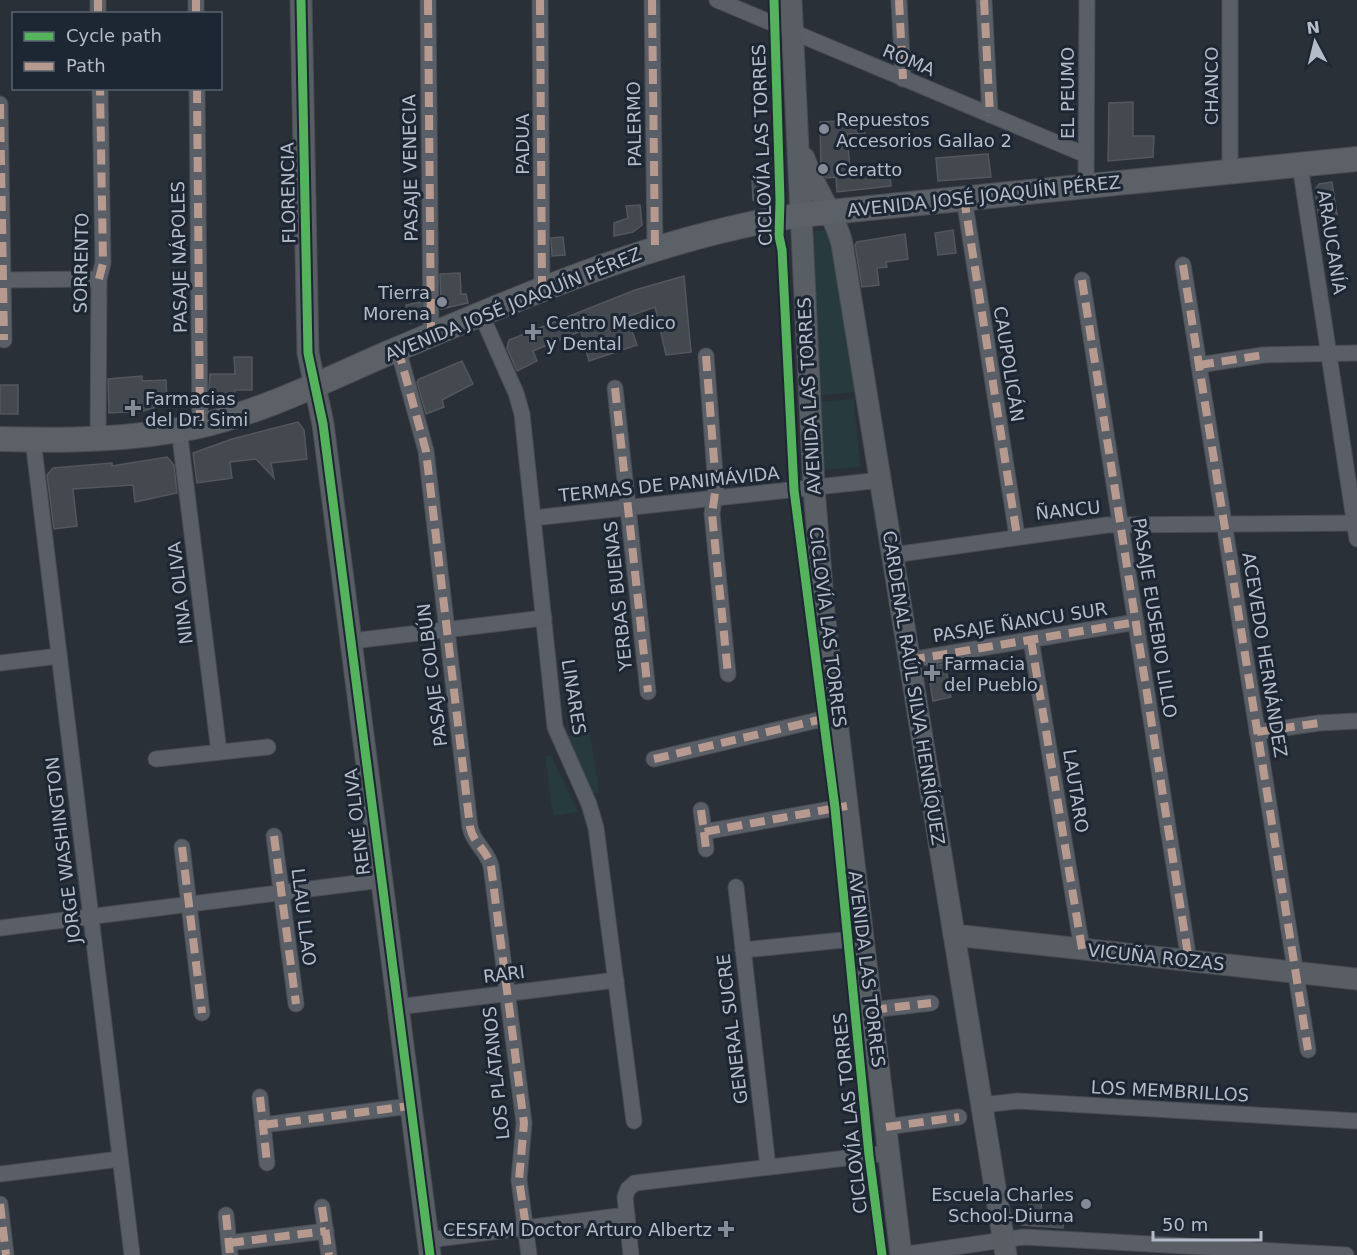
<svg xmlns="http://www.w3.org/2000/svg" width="1357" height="1255" font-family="'DejaVu Sans',sans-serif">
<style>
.green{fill:#273a3e}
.building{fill:#444950;stroke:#52575f;stroke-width:1.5}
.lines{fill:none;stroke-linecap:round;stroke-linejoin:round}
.street-casing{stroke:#484c53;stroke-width:17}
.secondary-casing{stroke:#484c53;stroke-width:23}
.primary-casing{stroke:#484c55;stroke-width:26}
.street{stroke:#5a5e66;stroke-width:15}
.secondary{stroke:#595d64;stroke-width:21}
.primary{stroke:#5c6168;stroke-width:24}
.quiet{stroke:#b69a8f;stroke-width:8;stroke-dasharray:15 8;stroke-linecap:butt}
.cycleway-casing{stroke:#1d2633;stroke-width:13}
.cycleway{stroke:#56b35d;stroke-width:9}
.poi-dot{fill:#848b96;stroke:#1d2633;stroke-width:2}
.labels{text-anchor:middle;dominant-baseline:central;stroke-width:6;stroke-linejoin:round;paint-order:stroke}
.street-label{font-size:18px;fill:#b4bcc9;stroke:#1d2633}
.poi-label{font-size:18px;fill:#b4bcc9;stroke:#1d2633;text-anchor:start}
</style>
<rect width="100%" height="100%" fill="#2a3038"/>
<!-- green -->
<g class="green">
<path d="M827 230 833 245 855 392 815 396 808 240 816 231Z"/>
<path d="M854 399 860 467 823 470 817 402Z"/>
<path d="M590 733 599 793H593L566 736Z"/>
<path d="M551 755 578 812 553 816 545 756Z"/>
</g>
<!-- building -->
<g class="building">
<path d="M1133 102V136H1154L1153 157 1108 161 1109 103Z"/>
<path d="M857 120 865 133 847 134 850 169 889 166 891 186 837 192 836 177 826 178 821 166 820 122Z"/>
<path d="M988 154 991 177 938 181 936 158Z"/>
<path d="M764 178 765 200H753L752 179Z"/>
<path d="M1332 182 1337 215 1319 218 1315 190 1319 184Z"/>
<path d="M640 205 642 225 633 232 614 236V223L628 218 626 206Z"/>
<path d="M953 230 956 253 938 255 935 233Z"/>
<path d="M905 234 908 259 886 262 887 267 877 268 879 285 862 287 855 245 857 242Z"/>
<path d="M563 237 565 255 552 256 551 238Z"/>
<path d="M460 273 461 294H466L468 303 441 309 440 274Z"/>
<path d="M684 276 691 352 666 355 655 307 627 317 637 345 589 361 581 331 533 351 537 361 517 371 507 348 509 340 635 290Z"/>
<path d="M421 302V317L410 323 406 305Z"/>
<path d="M234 357H252V390H235V394L216 395 209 390 210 374H235Z"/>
<path d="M462 361 473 384 442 400 444 407 426 414 417 382 419 379Z"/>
<path d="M142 376V381L166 380 167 404 143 411 109 413 108 379Z"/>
<rect x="0" y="385" width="18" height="29"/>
<path d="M298 422 304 430 307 459 271 463 274 478 256 459 230 462 232 478 197 483 193 453 232 439Z"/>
<path d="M167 457 174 465 177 493 135 502 133 485 73 489 77 526 54 529 47 475 53 468 112 463V466Z"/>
<path d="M945 664 951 697 933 701 928 671 932 666Z"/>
<path d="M1030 1190 1042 1191 1041 1210 1065 1213 1063 1228 1022 1225 1023 1213 1028 1214Z"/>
</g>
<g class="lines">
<defs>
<g id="street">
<path d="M98 0V14"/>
<path d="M196 0V14"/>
<path d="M428 0 431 335"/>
<path d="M540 0 542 289"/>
<path d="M652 0 655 248"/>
<path d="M717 0 1086 155"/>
<path d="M899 0 903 79"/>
<path d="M984 0 990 115"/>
<path d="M1230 0V172"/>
<path d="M197 88 200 426"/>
<path d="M0 104 4 340"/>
<path d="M1300 165 1357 539"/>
<path d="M1086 186 1087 0"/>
<path d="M964 198 1017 536"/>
<path d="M1183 265 1308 1050"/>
<path d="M0 280 99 279"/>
<path d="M1082 280 1189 961"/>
<path d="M481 314 516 393 522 414 555 727 589 804 596 828 634 1121"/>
<path d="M398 349 426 451 470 827C473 843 487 850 491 866L524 1123 519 1180 529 1255"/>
<path d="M706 356 716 486 712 514 728 674"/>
<path d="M1199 365 1263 355 1357 353"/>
<path d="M615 388 648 692"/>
<path d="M179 429 219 752"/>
<path d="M98 438 99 279 103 263 100 88"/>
<path d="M33 440 132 1255"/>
<path d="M533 518 881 480"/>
<path d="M893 555 1107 525 1357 523"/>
<path d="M1031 640 1082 949"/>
<path d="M352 641 544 618"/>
<path d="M910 660 1136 622"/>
<path d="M0 663 59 656"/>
<path d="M1257 732 1319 723 1357 721"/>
<path d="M156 759 268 747"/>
<path d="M654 759 835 716"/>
<path d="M701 810 704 832 847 806"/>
<path d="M704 832 706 849"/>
<path d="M274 836 296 1004"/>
<path d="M182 847 202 1013"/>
<path d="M736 887 768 1167"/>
<path d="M0 928 381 880"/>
<path d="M743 950 863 938"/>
<path d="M397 1007 616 980"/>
<path d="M872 1010 931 1003"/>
<path d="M260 1097 267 1163"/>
<path d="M982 1105 1018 1101 1357 1121"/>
<path d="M263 1125 410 1106"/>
<path d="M886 1127 959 1117"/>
<path d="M0 1174 120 1159"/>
<path d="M0 1204 6 1255"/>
<path d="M322 1207 329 1255"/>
<path d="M226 1215 230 1255"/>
<path d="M428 1240 627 1215"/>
<path d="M229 1243 326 1231"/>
<path d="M631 1255 625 1197 628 1189 635 1183 889 1153"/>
<path d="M901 1255 1024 1237 1346 1255"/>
</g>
<g id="secondary">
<path d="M301 0 308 353 323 424 430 1255"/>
<path d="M791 0 814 488 824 613 901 1255"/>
<path d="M804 158C814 189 835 214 842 244L1006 1255"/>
<path d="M954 935 1357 979"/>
</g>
<path id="primary" d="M0 439C66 441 134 440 199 426 265 411 330 378 393 351 526 295 657 237 800 215L1357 159"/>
</defs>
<!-- street casing -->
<use href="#street" class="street-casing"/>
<!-- secondary casing -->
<use href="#secondary" class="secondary-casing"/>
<!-- primary casing -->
<use href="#primary" class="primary-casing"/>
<!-- street -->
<use href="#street" class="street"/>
<!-- secondary -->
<use href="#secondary" class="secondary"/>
<!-- primary -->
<use href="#primary" class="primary"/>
<!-- quiet -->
<g class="quiet">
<path d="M98 0V14"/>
<path d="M196 0V14"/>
<path d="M428 0 431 335"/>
<path d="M540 0 542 289"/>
<path d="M652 0 655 248"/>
<path d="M899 0 903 79"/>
<path d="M984 0 990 115"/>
<path d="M197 88 200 426"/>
<path d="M0 104 4 340"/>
<path d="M964 198 1017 536"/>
<path d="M1183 265 1308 1050"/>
<path d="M99 279 103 263 100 88"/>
<path d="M1082 280 1189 961"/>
<path d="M398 349 426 451 470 827C473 843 487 850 491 866L524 1123 519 1180 526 1227"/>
<path d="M706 356 716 486 712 514 728 674"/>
<path d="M1199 365 1263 355"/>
<path d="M615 388 648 692"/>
<path d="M1031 640 1082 949"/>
<path d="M910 660 1136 622"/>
<path d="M1257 732 1319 723"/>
<path d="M654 759 835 716"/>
<path d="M701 810 704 832 847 806"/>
<path d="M704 832 706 849"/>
<path d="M274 836 296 1004"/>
<path d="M182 847 202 1013"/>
<path d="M872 1010 931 1003"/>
<path d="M260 1097 267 1163"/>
<path d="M263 1125 410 1106"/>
<path d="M886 1127 959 1117"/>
<path d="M0 1204 6 1255"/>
<path d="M322 1207 329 1255"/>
<path d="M226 1215 230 1255"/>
<path d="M229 1243 326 1231"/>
</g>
<defs>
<g id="cycleway">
<path d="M301 0 308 353 323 424 430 1255"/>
<path d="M774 0 780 200 779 236 782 250 794 490 835 808 869 1155 882 1255"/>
</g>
</defs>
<!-- cycleway casing -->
<use href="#cycleway" class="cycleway-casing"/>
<!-- cycleway -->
<use href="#cycleway" class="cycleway"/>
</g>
<!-- markers -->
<g class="poi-dot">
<circle cx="824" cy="129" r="6"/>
<circle cx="823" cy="169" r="6"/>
<circle cx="442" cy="302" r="6"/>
<path d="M530 323h6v6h6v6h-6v6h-6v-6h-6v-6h6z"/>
<path d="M130 399h6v6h6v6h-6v6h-6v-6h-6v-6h6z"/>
<path d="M929 664h6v6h6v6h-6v6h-6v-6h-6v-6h6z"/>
<circle cx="1086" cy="1204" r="6"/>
<path d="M723 1220h6v6h6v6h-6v6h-6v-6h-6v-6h6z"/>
</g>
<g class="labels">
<!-- street labels -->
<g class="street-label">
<text transform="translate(909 60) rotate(23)">ROMA</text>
<text transform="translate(1211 86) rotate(-90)">CHANCO</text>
<text transform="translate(1067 93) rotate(-90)">EL PEUMO</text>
<text transform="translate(634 124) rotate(-91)">PALERMO</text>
<text transform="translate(522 144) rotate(-90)">PADUA</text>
<text transform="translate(762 145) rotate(-92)">CICLOVÍA LAS TORRES</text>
<text transform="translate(410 168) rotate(-91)">PASAJE VENECIA</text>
<text transform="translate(288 193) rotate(-91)">FLORENCIA</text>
<text transform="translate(984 196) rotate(-6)">AVENIDA JOSÉ JOAQUÍN PÉREZ</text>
<text transform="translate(1332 242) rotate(81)">ARAUCANÍA</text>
<text transform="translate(179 257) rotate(-91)">PASAJE NÁPOLES</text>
<text transform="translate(81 263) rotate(-89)">SORRENTO</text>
<text transform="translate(513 304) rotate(-22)">AVENIDA JOSÉ JOAQUÍN PÉREZ</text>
<text transform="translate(1009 364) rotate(81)">CAUPOLICÁN</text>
<text transform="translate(809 396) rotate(-93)">AVENIDA LAS TORRES</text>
<text transform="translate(669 484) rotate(-6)">TERMAS DE PANIMÁVIDA</text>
<text transform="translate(1068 510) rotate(-6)">ÑANCU</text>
<text transform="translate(180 593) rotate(-97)">NINA OLIVA</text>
<text transform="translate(618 596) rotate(-96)">YERBAS BUENAS</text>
<text transform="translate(1155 618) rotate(81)">PASAJE EUSEBIO LILLO</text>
<text transform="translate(1020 622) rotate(-9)">PASAJE ÑANCU SUR</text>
<text transform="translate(828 627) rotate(83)">CICLOVÍA LAS TORRES</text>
<text transform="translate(1265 655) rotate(81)">ACEVEDO HERNÁNDEZ</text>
<text transform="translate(432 675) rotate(-97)">PASAJE COLBÚN</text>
<text transform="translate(914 688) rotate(81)">CARDENAL RAÚL SILVA HENRÍQUEZ</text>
<text transform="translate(574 697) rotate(81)">LINARES</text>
<text transform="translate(1076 791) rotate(81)">LAUTARO</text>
<text transform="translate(357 822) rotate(-97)">RENÉ OLIVA</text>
<text transform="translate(63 850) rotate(-97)">JORGE WASHINGTON</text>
<text transform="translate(304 917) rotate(83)">LLAU LLAO</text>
<text transform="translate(1156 957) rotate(6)">VICUÑA ROZAS</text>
<text transform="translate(867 969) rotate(83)">AVENIDA LAS TORRES</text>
<text transform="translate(504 974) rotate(-7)">RARI</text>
<text transform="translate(732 1029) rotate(-97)">GENERAL SUCRE</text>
<text transform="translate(496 1073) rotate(-96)">LOS PLÁTANOS</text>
<text transform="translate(1170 1091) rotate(3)">LOS MEMBRILLOS</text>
<text transform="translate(850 1113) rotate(-96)">CICLOVÍA LAS TORRES</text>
</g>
<!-- poi labels -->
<g class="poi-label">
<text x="836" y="119">Repuestos<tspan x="836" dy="21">Accesorios Gallao 2</tspan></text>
<text x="835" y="169">Ceratto</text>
<text x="430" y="292" text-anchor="end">Tierra<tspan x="430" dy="21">Morena</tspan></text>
<text x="546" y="322">Centro Medico<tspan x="546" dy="21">y Dental</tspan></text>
<text x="145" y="398">Farmacias<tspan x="145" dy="21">del Dr. Simi</tspan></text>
<text x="944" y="663">Farmacia<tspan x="944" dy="21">del Pueblo</tspan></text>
<text x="1074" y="1194" text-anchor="end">Escuela Charles<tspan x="1074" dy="21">School-Diurna</tspan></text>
<text x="712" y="1229" text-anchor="end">CESFAM Doctor Arturo Albertz</text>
</g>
</g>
<!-- legend -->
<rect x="12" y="12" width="210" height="78" fill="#1d2633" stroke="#59626f" stroke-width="1.5"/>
<rect x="24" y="32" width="30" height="9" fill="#56b35d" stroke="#59626f" stroke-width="1.5"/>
<text x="66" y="42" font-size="18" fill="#b4bcc9">Cycle path</text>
<rect x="24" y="62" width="30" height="9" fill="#b69a8f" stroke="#59626f" stroke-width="1.5"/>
<text x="66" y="72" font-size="18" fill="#b4bcc9">Path</text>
<!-- north arrow -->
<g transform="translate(1315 42) rotate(353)" stroke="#1d2633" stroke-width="4.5" paint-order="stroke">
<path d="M0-4.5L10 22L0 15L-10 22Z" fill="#b4bcc9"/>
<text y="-9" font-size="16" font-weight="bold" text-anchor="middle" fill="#b4bcc9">N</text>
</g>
<!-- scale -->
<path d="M1153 1231v9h108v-9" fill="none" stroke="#b4bcc9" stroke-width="3"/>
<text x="1162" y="1231" font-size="18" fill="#b4bcc9" stroke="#1d2633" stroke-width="4.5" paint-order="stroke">50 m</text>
</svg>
